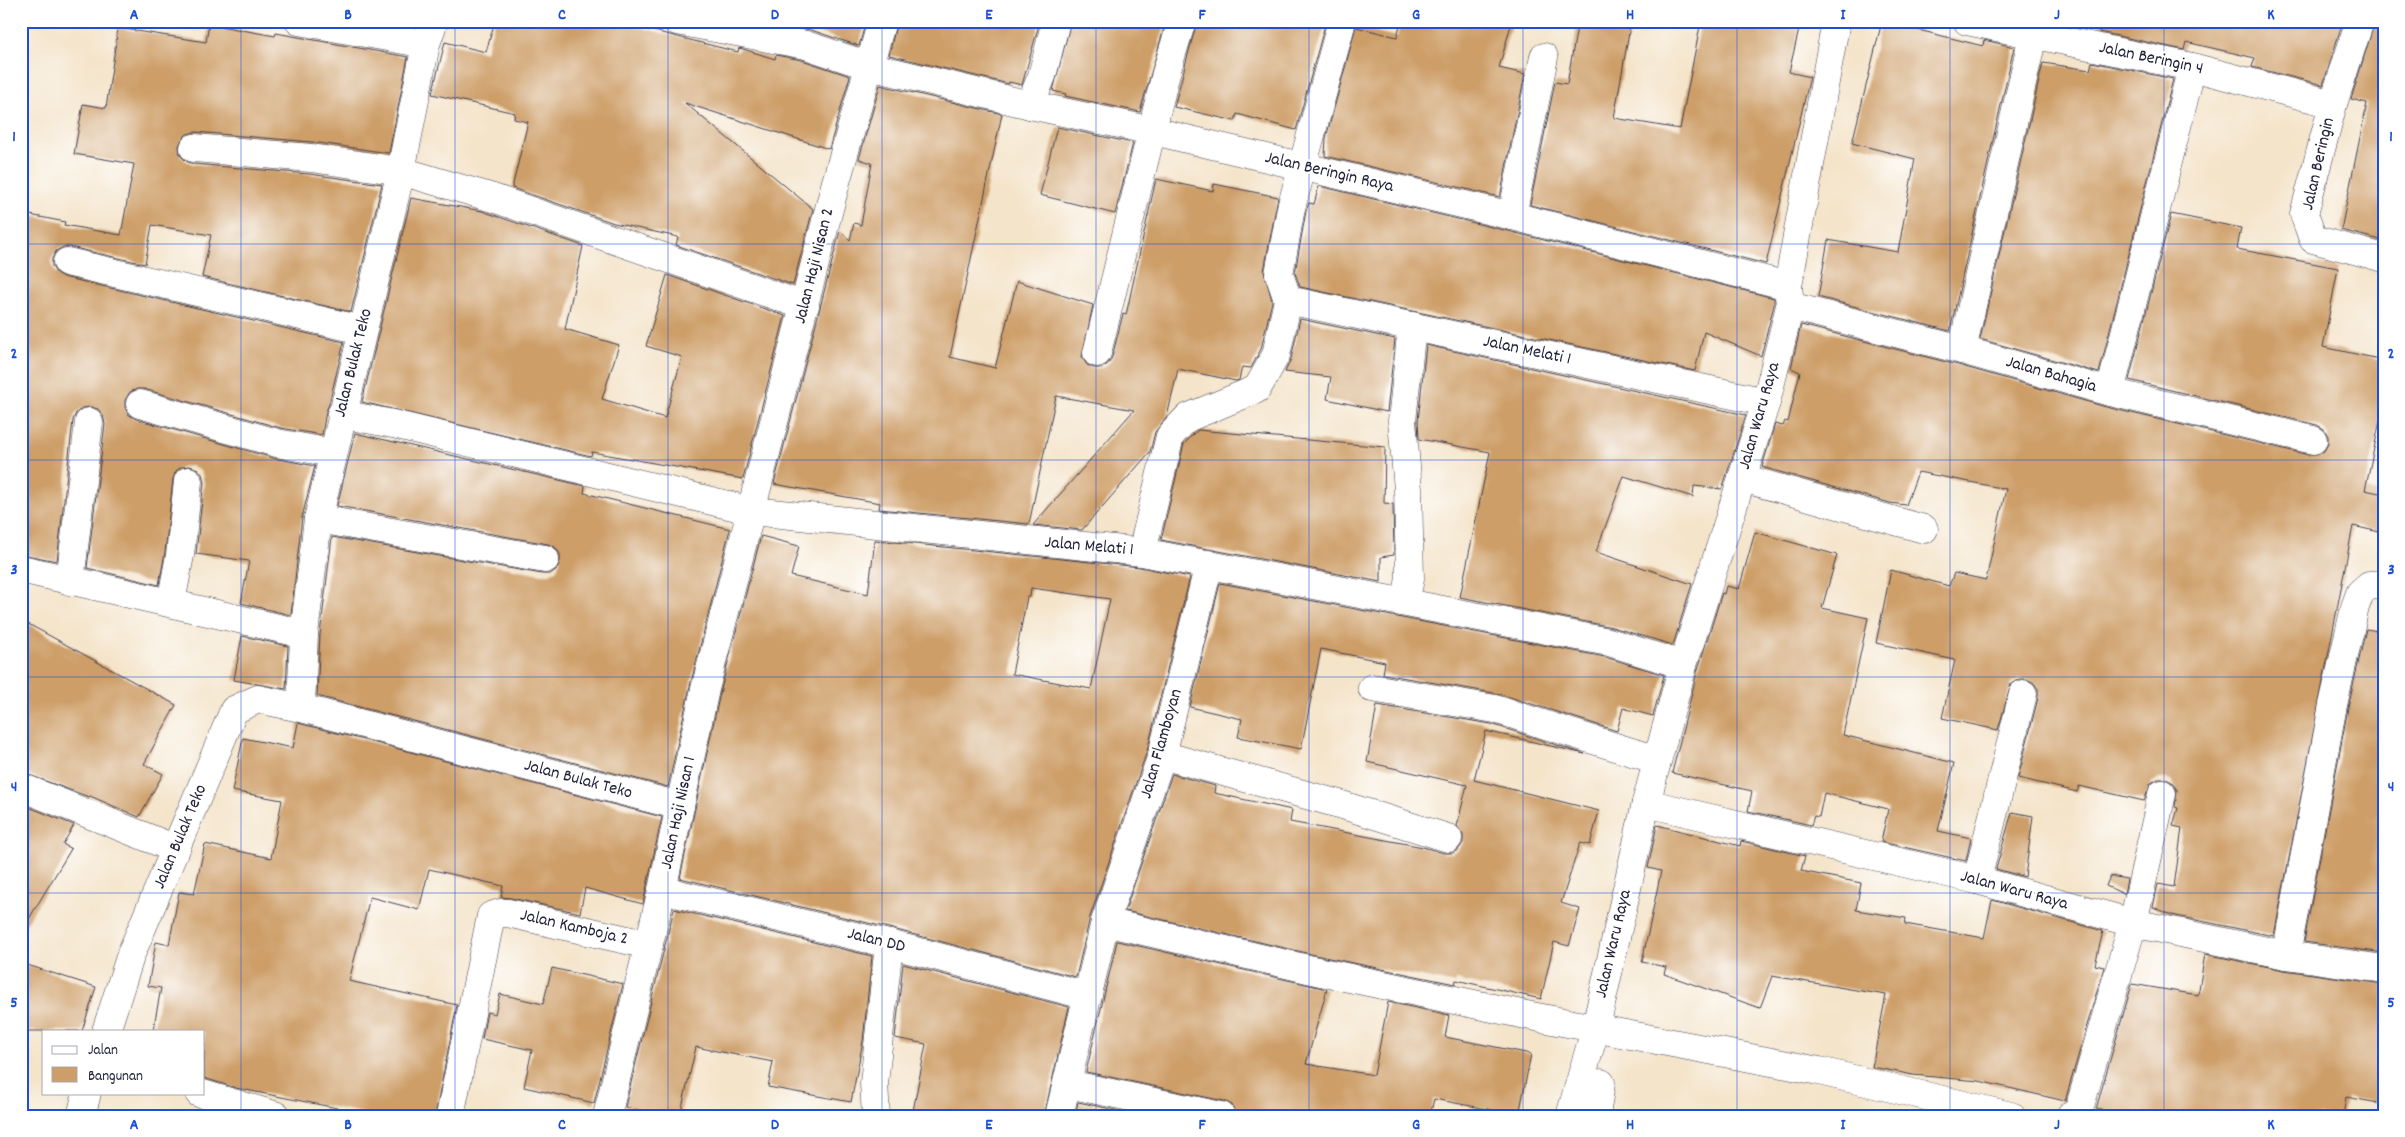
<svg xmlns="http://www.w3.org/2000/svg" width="2405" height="1137" font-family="Dekko,sans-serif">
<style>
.building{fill:#cd9e67;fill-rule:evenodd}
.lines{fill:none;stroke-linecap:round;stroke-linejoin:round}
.minor-casing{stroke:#423f50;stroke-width:29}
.minor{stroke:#fff;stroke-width:28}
.grid{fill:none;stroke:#1d4ed8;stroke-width:1;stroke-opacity:0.55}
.labels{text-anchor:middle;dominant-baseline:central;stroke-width:5;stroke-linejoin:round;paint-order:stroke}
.street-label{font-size:18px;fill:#22223b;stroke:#fff}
.neatline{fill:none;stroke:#1d4ed8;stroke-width:2}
.grid-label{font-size:16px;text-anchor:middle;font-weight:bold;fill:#1d4ed8}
</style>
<rect width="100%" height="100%" fill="#fff"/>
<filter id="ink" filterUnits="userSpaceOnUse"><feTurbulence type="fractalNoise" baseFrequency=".02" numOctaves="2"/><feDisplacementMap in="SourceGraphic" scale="10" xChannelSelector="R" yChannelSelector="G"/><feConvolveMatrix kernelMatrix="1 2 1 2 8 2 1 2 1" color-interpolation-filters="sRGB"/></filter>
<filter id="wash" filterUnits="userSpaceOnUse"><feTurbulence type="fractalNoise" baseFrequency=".0096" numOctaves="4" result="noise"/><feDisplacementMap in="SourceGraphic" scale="20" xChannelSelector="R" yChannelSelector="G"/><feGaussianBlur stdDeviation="1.12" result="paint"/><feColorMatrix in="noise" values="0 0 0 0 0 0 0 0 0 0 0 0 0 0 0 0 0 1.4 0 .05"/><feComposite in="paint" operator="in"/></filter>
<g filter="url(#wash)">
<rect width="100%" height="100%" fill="#f4e4ca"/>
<g id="blocks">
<!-- building -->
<g class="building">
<path d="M495 21H614L738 52 739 48 743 49 775 59 776 55 802 60 850 76 829 149 685 103 813 209 793 285 676 245 678 237 614 223 512 188 528 122 514 119 515 113 432 94 445 42 486 52Z"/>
<path d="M785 21H866L859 46 811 30 784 25Z"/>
<path d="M897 21H1040L1022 85 1009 82V84L889 55Z"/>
<path d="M1071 21H1166L1140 112 1065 96 1066 94 1053 91Z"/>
<path d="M1197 21H1326L1296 130 1237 114 1235 121 1174 107Z"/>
<path d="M1401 21H1512L1499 68 1525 74 1500 197 1325 156 1326 138 1356 27 1397 37Z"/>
<path d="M1578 21H1631L1614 118 1680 129 1701 21H1801L1789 72 1810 77 1766 264 1530 205 1555 82 1567 84Z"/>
<path d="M1882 21 1983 46 1984 40 2014 47 1950 331 1818 297 1828 240 1898 252 1915 159 1852 143Z"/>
<path d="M2102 21H2343L2323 85 2252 67 2255 58 2186 42 2184 50 2099 32Z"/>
<path d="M2375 21H2384V241L2341 230 2367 103 2351 99Z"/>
<path d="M209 24 275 36 276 33 408 57 389 153 312 142 195 132 187 134 182 139 179 146 180 155 186 161 193 164 309 174 382 184 351 312 202 277 211 235 152 225 145 264 70 247H63L56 251 52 259V266L56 273 63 277 344 342 329 404 326 411 322 435 281 428 144 389H137L130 392 125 400V407L128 414 136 419 273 458 315 466 302 517 291 615 241 603 249 561 196 554 204 482 202 474 198 469 190 466 181 467 176 471 173 479 165 553 159 585 87 568 105 424 103 415 98 409 91 407 82 408 76 413 73 420 57 561 21 554V231L25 214 65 222 64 225 121 235 134 164 74 154 83 104 106 108 118 28 206 42Z"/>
<path d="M2092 62 2173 79 2099 373 1980 339 2043 63 2090 70Z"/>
<path d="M880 85 1002 114 950 357 995 368 1017 281 1093 305 1082 357 1087 365 1094 368H1102L1109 363 1112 357 1123 314 1126 315 1156 179 1213 191 1214 184 1278 197 1264 271 1272 301 1261 349 1251 368 1242 367 1239 380 1236 381 1178 369 1167 417 1155 432 1150 452 1082 530 1033 525 1134 410 1056 396 1029 524 879 509 880 503 774 484 840 231 850 240 854 223 861 225 872 163 859 159Z"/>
<path d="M1057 127 1133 143 1115 214 1040 195Z"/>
<path d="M1319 186 1508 231 1774 298V305L1761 356 1704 332 1695 371 1300 287 1295 273 1306 211 1309 203 1314 204Z"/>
<path d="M411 198 482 211 583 246 565 329 619 345 602 399 665 418 682 357 646 346 667 275 785 316 743 479 592 452 591 456 362 402Z"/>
<path d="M2171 214 2241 228 2237 249 2338 268 2323 347 2384 360V402L2365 490 2384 494V533L2353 526 2274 936 2172 915 2153 907 2158 884 2174 887 2182 828 2173 826 2178 808 2175 807 2177 790 2172 782 2166 779H2158L2151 783 2144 801 2079 786 2077 792 2018 778 2038 698V689L2033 682 2026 679H2019L2011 684 1998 730 1942 718 1955 660 1876 643 1891 570 1949 586 1954 573 1986 580 2006 489 1918 472 1906 505 1890 503 1762 467 1775 424 1783 426 1785 421 1788 422 1800 372 1791 368 1801 325 1958 365 2106 407 2309 455H2317L2324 451 2328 444V436L2324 429 2317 425 2129 380Z"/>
<path d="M1300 319 1395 339 1387 412 1327 399 1331 377 1285 372 1291 359Z"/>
<path d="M1426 345 1746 415 1722 489 1694 486 1693 497 1624 476 1596 552 1692 584 1673 645 1612 627 1460 597 1490 452 1419 439 1418 421Z"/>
<path d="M1198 430 1385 447 1384 503 1393 504 1394 555 1381 557V582L1161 540 1184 444Z"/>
<path d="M355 433 585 486 584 493 730 529 690 686 668 787 317 696 320 635 332 537 542 574H550L557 569 560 561V554L555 547 548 544 337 506Z"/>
<path d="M1755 532 1837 555 1822 608 1868 618 1843 735 1954 763 1938 831 1971 838 1966 861 1881 842 1888 809 1824 793 1819 817 1814 816 1811 825 1748 811 1752 791 1672 773 1698 669 1722 593 1724 594 1726 586 1739 589Z"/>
<path d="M761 536 799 546 791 576 868 594 875 540 1140 567 1190 577 1147 751 1090 917 1076 977 893 929 680 878 720 693ZM1031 588 1110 599 1091 689 1012 674 1027 597H1030Z"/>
<path d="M1220 583 1605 657 1664 675 1653 716 1623 708 1617 731 1500 694 1383 674 1385 662 1321 649 1301 749 1238 737 1242 719 1190 707Z"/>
<path d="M21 620 176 705 144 764 163 774 139 817 90 796 89 797 21 772Z"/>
<path d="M2366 629 2384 632V953L2304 942 2348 708Z"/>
<path d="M242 636 288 646 286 689 234 680Z"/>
<path d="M1377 705 1491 724 1585 754 1486 731 1474 780 1599 811 1590 845 1580 843 1561 903 1580 909 1569 946 1554 942 1541 999 1456 980 1455 984 1324 957 1125 911 1172 774 1215 786 1214 793 1292 810 1290 822 1423 847 1444 853H1452L1458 850 1463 843V835L1457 826 1467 785 1367 762Z"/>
<path d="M298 723 662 817 643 904 585 888 580 913 511 898 501 897 503 886 429 869 419 910 370 897 349 981 457 1005 435 1116H377L236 1088 204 1078V1031H153L161 988 148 986 156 942 169 945 179 892 194 894 205 844 271 858 282 800 232 791 243 738 293 748Z"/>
<path d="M21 804 74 825 63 844 71 849 21 932Z"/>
<path d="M2012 812 2033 816 2025 877 1996 869Z"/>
<path d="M1657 825 1740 846 1741 841 1805 856 1801 871 1861 883 1856 910 1906 918 1905 924 1984 938 1992 900 2103 931 2095 965 2104 967 2065 1101 1979 1081 1913 1075 1872 1067 1886 995 1772 976 1760 1008 1664 974 1666 967 1642 962 1661 871 1648 868Z"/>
<path d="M2110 876 2127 879 2124 894 2106 886Z"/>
<path d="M674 909 872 956 863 1041 851 1102 768 1087 773 1062 696 1047 680 1116H665L625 1107Z"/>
<path d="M1117 941 1327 989 1306 1064 1374 1075 1388 1002 1449 1015 1445 1037 1531 1054 1519 1115 1434 1099 1430 1116H1236L1232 1105 1224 1101 1086 1072Z"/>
<path d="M2205 954 2284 970 2384 984V1104L2346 1097 2343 1116H2108L2109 1112 2096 1109 2132 984 2198 995Z"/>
<path d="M21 963 96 987 82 1031H21Z"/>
<path d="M903 964 1069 1007 1044 1116H912L926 1044 895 1038Z"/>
<path d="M552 968 623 984 594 1103 524 1087 532 1050 482 1039 487 1012 495 1014 500 994 543 1004Z"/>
<path d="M1078 1102 1143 1116H1075Z"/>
</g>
</g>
</g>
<g filter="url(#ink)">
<use href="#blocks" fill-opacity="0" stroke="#423f50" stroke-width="1"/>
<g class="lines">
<defs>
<g id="minor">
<path d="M299 21 426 44"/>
<path d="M677 21 806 45 869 66 1030 105 1153 131 1512 216 1788 286"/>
<path d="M1967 21 2192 67 2333 104"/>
<path d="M2360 21 2333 104 2304 214 2313 239 2384 258"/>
<path d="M1030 105 1042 76 1056 21"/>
<path d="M194 148 311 158 401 171 493 198 805 306"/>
<path d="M1512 216 1544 57"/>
<path d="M67 262 362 330"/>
<path d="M1288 300 1766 402"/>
<path d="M1790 306 1962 350 2110 392 2313 440"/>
<path d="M1962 350 2033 35"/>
<path d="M1097 353 1166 73 1182 21"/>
<path d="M2110 392 2192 67"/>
<path d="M140 404 277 443 332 453"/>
<path d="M341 414 393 424 753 511 1142 552 1609 642 1683 665"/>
<path d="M1742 478 1924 529"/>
<path d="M318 519 545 559"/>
<path d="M1142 552 1170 436 1187 418 1257 389 1276 355 1288 300 1279 274 1291 208 1342 21"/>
<path d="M21 569 304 634"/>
<path d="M70 581 89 422"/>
<path d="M1405 602 1410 579 1408 489 1402 421 1412 326"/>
<path d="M171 603 180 555 188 481"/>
<path d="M1372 688 1495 709 1657 760"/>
<path d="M301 708 680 806"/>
<path d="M1162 755 1339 804 1448 838"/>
<path d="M21 787 176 849"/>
<path d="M1646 803 1977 880 2133 923 2286 955 2384 969"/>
<path d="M1977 880 2023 694"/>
<path d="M662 890 889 944 1088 996"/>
<path d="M1105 922 1321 972 1526 1015 1819 1071 2011 1116"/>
<path d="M2286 955 2333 705 2355 607 2360 593 2369 585H2384"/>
<path d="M106 1031 131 954 234 710 258 699 301 708 304 634 318 519 401 171 426 44 434 21"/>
<path d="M1068 1084 1221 1116"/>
<path d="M199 1093 277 1116"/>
<path d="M81 1116 87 1093"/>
<path d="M450 1116 491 916 500 913H508L649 945"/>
<path d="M607 1116 662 890 705 689 836 182 882 21"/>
<path d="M876 1116 874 1083 889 944"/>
<path d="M1059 1116 1105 922 1162 755 1209 564"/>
<path d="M1570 1116 1596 1027 1646 803 1683 665 1766 402 1790 306 1788 286 1836 21"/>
<path d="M1596 1116 1601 1083"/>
<path d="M2070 1116 2078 1113 2133 923 2162 794"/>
</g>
</defs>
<!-- minor casing -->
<use href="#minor" class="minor-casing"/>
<!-- minor -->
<use href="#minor" class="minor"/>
</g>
</g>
<!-- grid -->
<path class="grid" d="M241 21V1116M455 21V1116M668 21V1116M882 21V1116M1096 21V1116M1309 21V1116M1523 21V1116M1737 21V1116M1950 21V1116M2164 21V1116M21 244H2384M21 460H2384M21 677H2384M21 893H2384"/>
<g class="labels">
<!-- street labels -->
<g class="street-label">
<text transform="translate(2151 59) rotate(12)">Jalan Beringin 4</text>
<text transform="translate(2319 164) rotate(-77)">Jalan Beringin</text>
<text transform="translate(1329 173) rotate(13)">Jalan Beringin Raya</text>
<text transform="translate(815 266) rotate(-76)">Jalan Haji Nisan 2</text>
<text transform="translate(1527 351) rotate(12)">Jalan Melati 1</text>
<text transform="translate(354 363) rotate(-76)">Jalan Bulak Teko</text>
<text transform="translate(2051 375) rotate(16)">Jalan Bahagia</text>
<text transform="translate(1760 416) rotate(-74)">Jalan Waru Raya</text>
<text transform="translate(1089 547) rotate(5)">Jalan Melati 1</text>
<text transform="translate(1162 744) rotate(-74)">Jalan Flamboyan</text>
<text transform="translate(578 780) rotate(15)">Jalan Bulak Teko</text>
<text transform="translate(679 813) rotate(-78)">Jalan Haji Nisan 1</text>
<text transform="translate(181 837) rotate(-67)">Jalan Bulak Teko</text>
<text transform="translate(2014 891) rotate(15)">Jalan Waru Raya</text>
<text transform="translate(574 928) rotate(13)">Jalan Kamboja 2</text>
<text transform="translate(876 941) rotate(14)">Jalan DD</text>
<text transform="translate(1614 944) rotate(-77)">Jalan Waru Raya</text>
</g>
</g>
<!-- margin -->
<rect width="2405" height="1137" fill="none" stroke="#fff" stroke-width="55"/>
<!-- legend -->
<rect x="42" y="1030" width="162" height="65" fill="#ffffff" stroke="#a7a7b1"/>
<rect x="52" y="1046" width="25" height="8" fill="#ffffff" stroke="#a7a7b1"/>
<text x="88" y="1054" font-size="15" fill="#22223b">Jalan</text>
<rect x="52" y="1067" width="25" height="15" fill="#cd9e67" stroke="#a7a7b1"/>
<text x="88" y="1080" font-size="15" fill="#22223b">Bangunan</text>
<rect x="28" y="28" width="2350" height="1082" class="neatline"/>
<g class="grid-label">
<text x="134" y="19">A</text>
<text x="348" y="19">B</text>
<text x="562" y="19">C</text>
<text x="775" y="19">D</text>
<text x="989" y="19">E</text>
<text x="1202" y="19">F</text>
<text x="1416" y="19">G</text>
<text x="1630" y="19">H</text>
<text x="1843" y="19">I</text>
<text x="2057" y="19">J</text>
<text x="2271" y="19">K</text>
<text x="14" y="141">1</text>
<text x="2391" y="141">1</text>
<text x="14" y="358">2</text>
<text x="2391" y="358">2</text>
<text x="14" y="574">3</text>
<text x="2391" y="574">3</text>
<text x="14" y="791">4</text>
<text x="2391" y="791">4</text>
<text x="14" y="1007">5</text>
<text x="2391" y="1007">5</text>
<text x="134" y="1129">A</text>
<text x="348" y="1129">B</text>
<text x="562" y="1129">C</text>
<text x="775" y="1129">D</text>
<text x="989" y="1129">E</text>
<text x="1202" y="1129">F</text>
<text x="1416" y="1129">G</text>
<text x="1630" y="1129">H</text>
<text x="1843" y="1129">I</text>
<text x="2057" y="1129">J</text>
<text x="2271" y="1129">K</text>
</g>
</svg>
